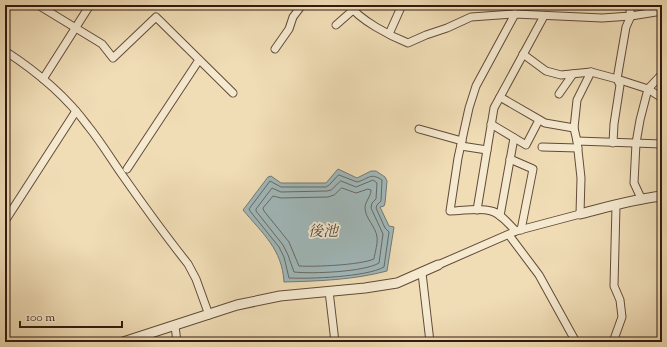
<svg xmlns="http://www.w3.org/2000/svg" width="667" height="347" font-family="'Sorts Mill Goudy','Noto Serif JP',serif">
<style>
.water{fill:#a0b8ba;stroke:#747975}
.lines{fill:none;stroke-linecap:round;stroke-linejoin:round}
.shore{stroke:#696964;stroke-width:1}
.minor-casing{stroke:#624b38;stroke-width:9}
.tertiary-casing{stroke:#624b38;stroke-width:11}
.minor{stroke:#f5e9d0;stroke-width:7}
.tertiary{stroke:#f5e9d0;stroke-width:9}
.labels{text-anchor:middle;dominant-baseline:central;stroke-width:3.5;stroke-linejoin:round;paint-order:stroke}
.water-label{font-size:15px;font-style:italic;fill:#534942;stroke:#f5e9d0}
</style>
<rect width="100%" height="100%" fill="#f0ddb6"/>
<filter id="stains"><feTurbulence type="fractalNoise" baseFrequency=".005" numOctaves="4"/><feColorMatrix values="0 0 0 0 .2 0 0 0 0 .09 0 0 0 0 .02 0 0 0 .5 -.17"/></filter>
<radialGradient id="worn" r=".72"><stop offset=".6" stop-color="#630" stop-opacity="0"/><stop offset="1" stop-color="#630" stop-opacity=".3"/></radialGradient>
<!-- water -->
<path class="water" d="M338 169 357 178 371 171H376L385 177 387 181 385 203 384 206 380 207 389 226 394 227 387 271C353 280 319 281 284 282 282 249 263 234 243 210L268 177 271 176 281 183H326Z"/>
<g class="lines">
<!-- shore -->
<g class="shore">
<path d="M339 175 357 182C369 179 370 172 382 180L381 201 377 205 376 208 385 228 389 232 384 267C366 277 310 279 289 278L284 257 279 247 250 211 249 209 270 181 281 187H326L329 185Z"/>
<path d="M341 181 356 187 373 180 377 183 376 199 372 203 371 208 383 234 379 263C364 272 312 274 294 272L288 255 283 245 256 211V209L272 188 281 192 327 191 331 190Z"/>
<path d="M342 188 356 193 368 189 371 190C371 197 365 201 365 208 365 218 376 227 377 237 378 243 375 252 374 259 360 265 315 267 299 266L289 242 264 211 263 208 273 196 281 198 328 197 334 195Z"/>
</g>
<defs>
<g id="minor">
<path d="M38 5 102 44 113 58 156 17 233 93"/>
<path d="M349 5C360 20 390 36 408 43L426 35 447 28 471 17 515 14 602 18 631 16 662 11"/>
<path d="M515 14 476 86 469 108 458 158 450 211C463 211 479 207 491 211 501 213 509 225 516 231"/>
<path d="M336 25 353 10"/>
<path d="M389 34 402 5"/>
<path d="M275 49 289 29 293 17 302 5"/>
<path d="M5 51C36 71 66 96 88 126 101 142 111 159 123 176 144 206 165 235 188 264L196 279 209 315"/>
<path d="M523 54 546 71 561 75 591 72 617 79 648 89 662 98"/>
<path d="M43 79 90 5"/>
<path d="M559 94 573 74"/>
<path d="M500 97 545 123 574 128"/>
<path d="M491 124 526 145 539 120"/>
<path d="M419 129 462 141"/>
<path d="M577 141 574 128 577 100 591 72"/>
<path d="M613 143 614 124 620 85 617 79 626 27 631 16 629 5"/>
<path d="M461 146 487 150"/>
<path d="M542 147 578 148"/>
<path d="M510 159 533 169 521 230"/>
<path d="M127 169 199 60"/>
<path d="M641 198 634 183 636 143 640 120 648 89 662 74"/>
<path d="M477 210 494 108 544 16"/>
<path d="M500 216 514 138"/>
<path d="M5 221 76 111"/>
<path d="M509 235 539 275 576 342"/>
<path d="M438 265 516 231 580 214 581 178 577 141 662 144"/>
<path d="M422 273 430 342"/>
<path d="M329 291 335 342"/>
<path d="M175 326 177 342"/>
<path d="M613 342 622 317 620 300 614 286 616 206"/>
</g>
<g id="tertiary">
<path d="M580 214C607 207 634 199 662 196"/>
<path d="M123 342 237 305 280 296 365 288 397 283 438 265"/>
</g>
</defs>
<!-- minor casing -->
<use href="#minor" class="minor-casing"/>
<!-- tertiary casing -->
<use href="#tertiary" class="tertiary-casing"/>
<!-- minor -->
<use href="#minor" class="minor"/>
<!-- tertiary -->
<use href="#tertiary" class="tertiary"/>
</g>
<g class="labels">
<!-- water labels -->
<g class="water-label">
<text x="323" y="232">後池</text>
</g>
</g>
<!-- margin -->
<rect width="667" height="347" fill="none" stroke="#f0ddb6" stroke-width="20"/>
<rect x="6" y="6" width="655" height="335" fill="none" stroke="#321a0e" stroke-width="2"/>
<rect x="10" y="10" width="647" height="327" fill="none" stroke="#321a0e"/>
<!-- scale -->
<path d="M20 321v6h102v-6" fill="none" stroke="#321a0e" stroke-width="2"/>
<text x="26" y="321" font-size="12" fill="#321a0e" stroke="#f5e9d0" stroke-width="3" paint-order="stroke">100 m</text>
<rect width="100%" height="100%" filter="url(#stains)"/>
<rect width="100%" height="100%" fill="url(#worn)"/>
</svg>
